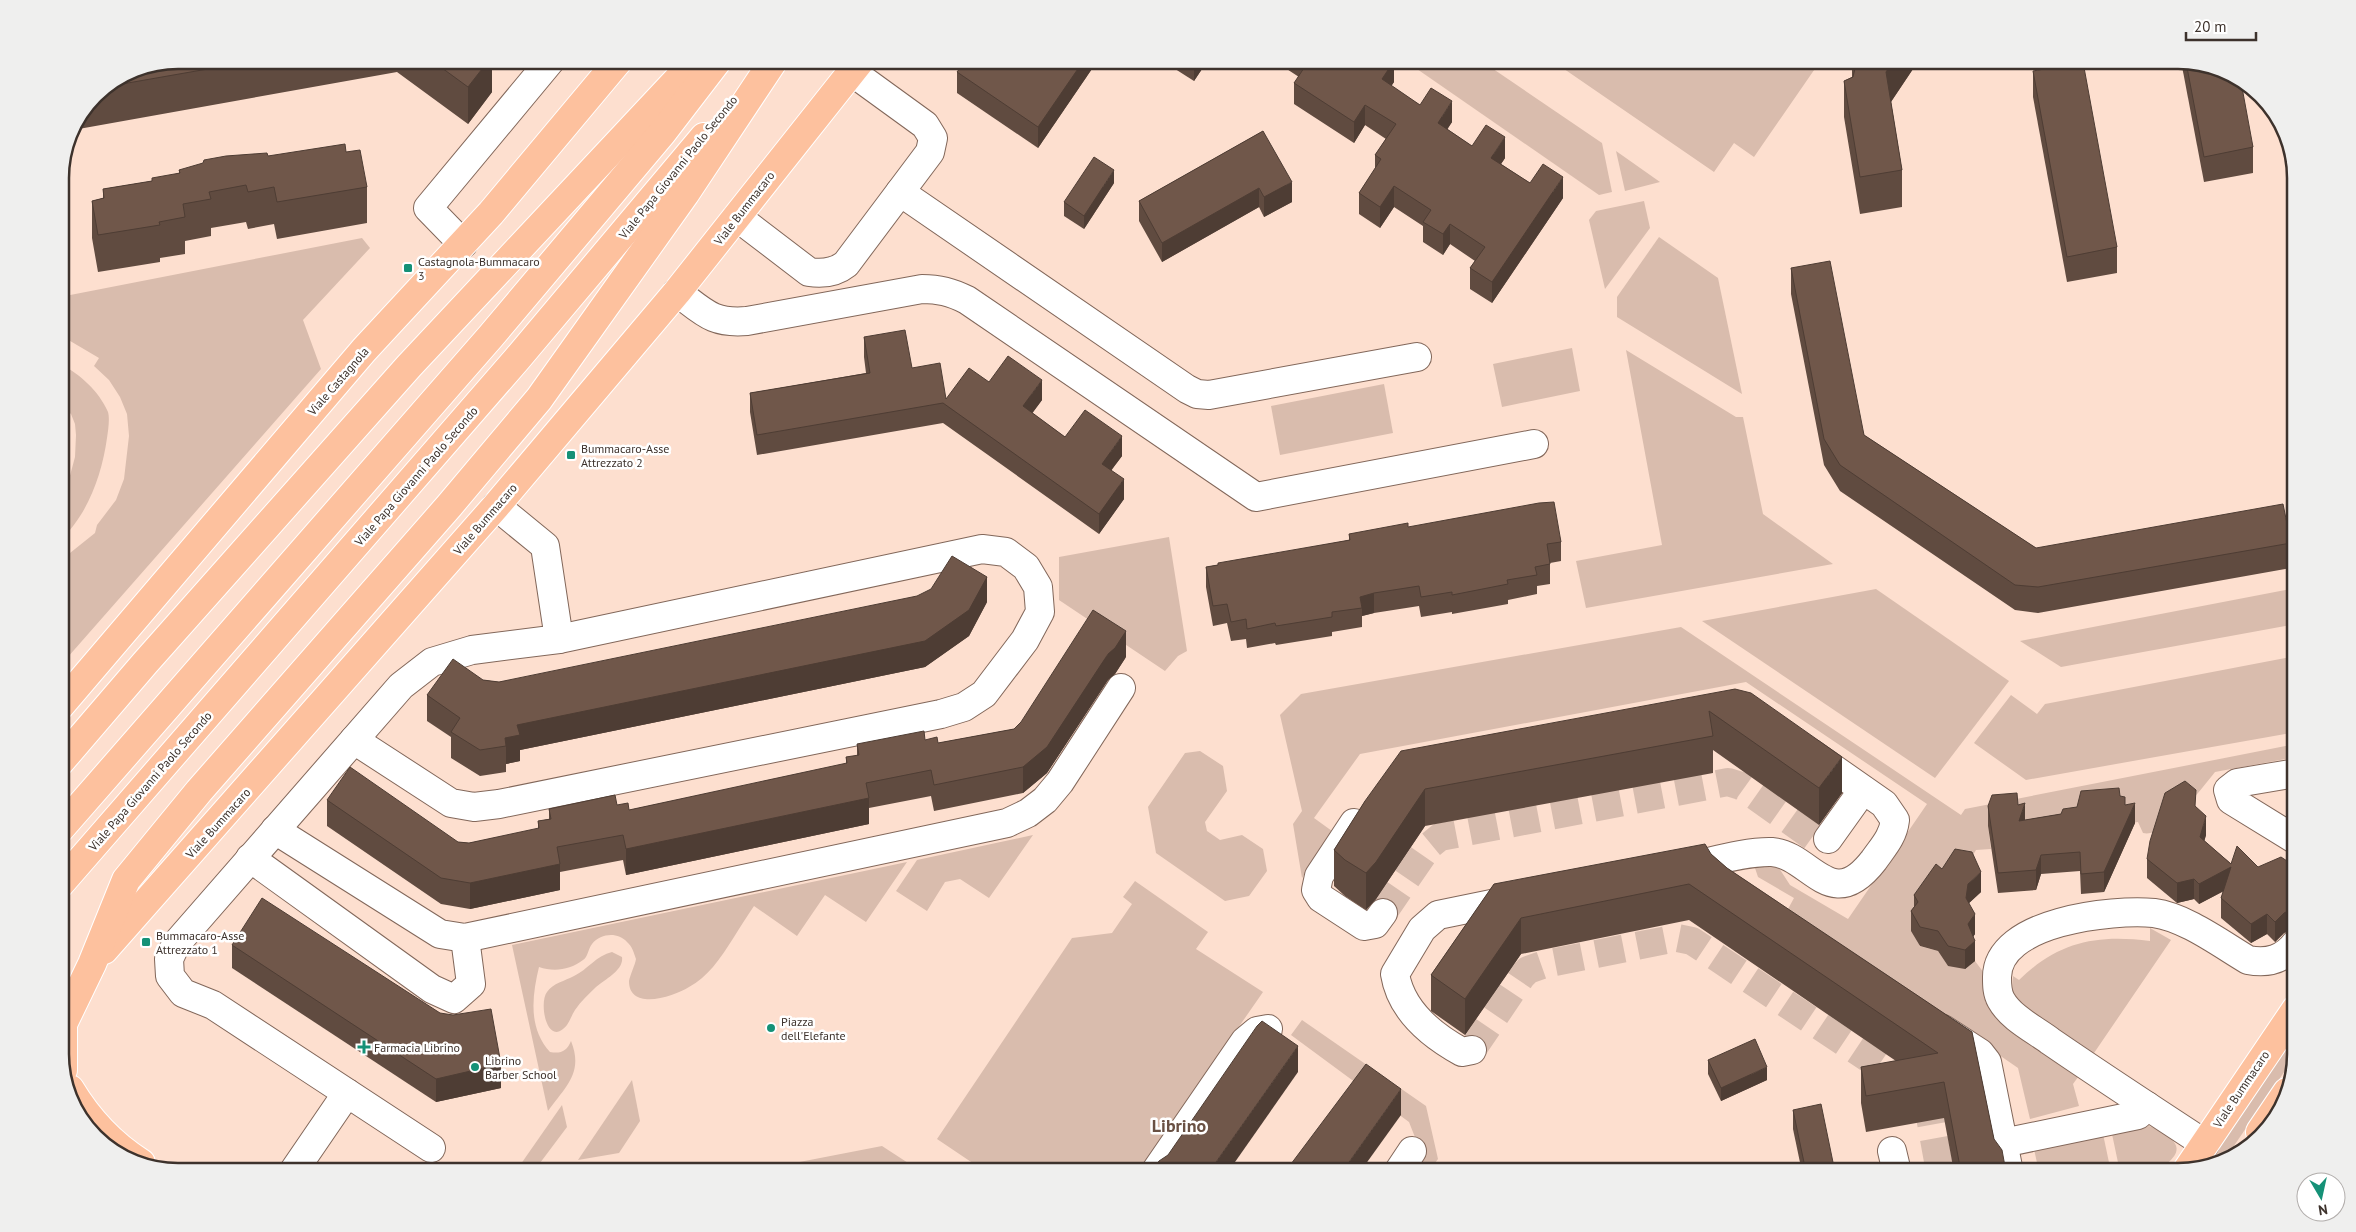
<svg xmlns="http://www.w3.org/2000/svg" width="2356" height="1232" font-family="'PT Sans',sans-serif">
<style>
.green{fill:#d9bcad}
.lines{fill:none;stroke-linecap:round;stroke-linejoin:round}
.minor-tunnel{stroke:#d7bcae;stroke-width:28;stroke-dasharray:28 14;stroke-linecap:butt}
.minor-casing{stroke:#82675a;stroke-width:30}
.major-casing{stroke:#fff;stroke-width:30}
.minor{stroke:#fff;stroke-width:28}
.major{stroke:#fdc19e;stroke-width:28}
.wall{fill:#604b40}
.shaded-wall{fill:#4e3d34}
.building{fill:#70574a;stroke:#4e3d34}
.poi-dot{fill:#159177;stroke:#fff;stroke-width:2}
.labels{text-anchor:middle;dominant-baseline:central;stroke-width:5;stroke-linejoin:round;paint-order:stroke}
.street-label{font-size:12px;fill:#3d322c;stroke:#fff}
.poi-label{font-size:12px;fill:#3d322c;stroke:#fff;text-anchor:start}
.district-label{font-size:18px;font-weight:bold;fill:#695043;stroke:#fff}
.rim{fill:none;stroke:#3d322c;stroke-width:2.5}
</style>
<rect width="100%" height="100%" fill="#fddfcf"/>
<!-- green -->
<g class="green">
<path d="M1404 60H1480L1602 143 1612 192 1599 195Z"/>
<path d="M1551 60H1821L1754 157 1734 143 1714 172Z"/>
<path d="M1616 151 1660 182 1625 191Z"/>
<path d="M1644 201 1650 228 1605 289 1589 220 1596 211Z"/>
<path d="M1659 237 1718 278 1742 394 1617 317V297Z"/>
<path d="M362 238 370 248 303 320 321 369 60 666V561L95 533 97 525 116 500 124 479 129 436 127 414 120 397 109 380 94 366 99 358 60 335V297Z"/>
<path d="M1572 348 1580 391 1502 407 1493 364Z"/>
<path d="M1626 350 1736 417H1743L1763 514 1833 564 1586 608 1576 561 1662 545Z"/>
<path d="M60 364C80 374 99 391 108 412 110 419 108 431 107 438 102 474 88 515 60 540V500L68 483 75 457 76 435 75 424 71 414 60 405Z"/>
<path d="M1384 384 1393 433 1280 455 1271 406Z"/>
<path d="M1169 537 1187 651 1178 656 1165 671 1059 600V557Z"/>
<path d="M2296 588V624L2061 667 2020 641Z"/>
<path d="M1876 589 2009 681 1935 778 1702 621Z"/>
<path d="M1681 627 1961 815 1965 809 2296 744V757L2215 772C2202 788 2164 839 2143 833L2138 822 2125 824 1988 826 1991 849 1976 850 1919 946 1938 951 1948 966H1969L1975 961 1984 973 1985 1002 2011 1026 2081 1073 2073 1084 2079 1106 2030 1119 2018 1068 1788 909 1794 898 1758 877 1755 868 1757 865H1777L1790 885 1848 919 1927 804 1746 682 1360 754 1314 818 1332 831 1302 878 1293 824 1302 811 1280 715 1301 694Z"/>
<path d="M2296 656V732L2026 780 1974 743 2011 695 2037 714 2045 704Z"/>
<path d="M1200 751 1223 766 1227 791 1205 822 1207 831 1220 840 1242 835 1263 849 1267 871 1249 896 1225 901 1156 853 1148 807 1185 753Z"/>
<path d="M1033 835 989 898 960 879 945 882 927 911 896 891 917 860Z"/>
<path d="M907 862 866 922 825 895 797 936 754 906C740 926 728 949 713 967 706 975 698 982 689 987 675 996 629 1012 629 981 630 975 635 965 636 959 634 953 632 946 627 942 618 932 601 933 592 944 588 949 588 957 583 960 570 970 554 972 539 967 532 996 528 1028 550 1052 561 1054 567 1051 571 1041 584 1073 565 1087 548 1111L512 945Z"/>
<path d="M1135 881 1208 932 1196 949 1263 992 1138 1172H986L937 1139 1072 938 1112 933 1132 904 1123 897Z"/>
<path d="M2150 928 2171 940 2092 1056 2023 1011 2012 991 2013 976 2019 980C2058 942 2096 934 2150 941Z"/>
<path d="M612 952 622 957C624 970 605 979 596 987 589 994 581 1001 575 1010 571 1016 569 1025 563 1029 546 1043 539 1002 547 992 553 983 565 981 574 976 587 970 597 955 612 952Z"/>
<path d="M1302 1020 1426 1106 1438 1159 1428 1172H1409L1422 1155 1409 1122 1291 1035Z"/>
<path d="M2296 1031 2295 1056 2225 1159 2205 1165Z"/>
<path d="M632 1080 640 1121 619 1153 578 1160Z"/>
<path d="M562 1105 567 1127 537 1167 516 1171Z"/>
<path d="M2149 1126C2156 1128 2161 1132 2167 1136 2188 1150 2170 1161 2157 1172H2120L2112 1134Z"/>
<path d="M2103 1134 2111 1172H2039L2034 1149Z"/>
<path d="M882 1146 922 1172H748Z"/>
</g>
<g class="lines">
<!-- minor-tunnel -->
<g class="minor-tunnel">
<path d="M1383 913 1429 846 1440 837 1728 782 1741 786 1814 838 1823 841 1828 839"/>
<path d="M1472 1050 1522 976 1528 970 1545 964 1677 938 1692 941 1920 1093 1928 1106 1940 1172"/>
</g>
<defs>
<g id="minor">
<path d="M900 192 1187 389 1197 394 1209 395 1417 357"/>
<path d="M737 217 809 272C822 274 836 272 846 264L930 152 933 138 925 125 852 72"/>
<path d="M463 244 428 208 551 60"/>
<path d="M677 292C704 312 712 324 747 321L922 289C939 289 951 292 967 300L1256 497 1534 444"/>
<path d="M354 740 451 803 474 807 499 804 941 714 964 707 984 694 1025 640 1040 612 1038 587 1026 567 1006 552 982 549 559 639"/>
<path d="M2296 773 2237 783 2228 790 2231 800 2296 840"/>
<path d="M1354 823 1319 876 1316 890 1321 898 1364 926 1375 924 1383 913"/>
<path d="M275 830 440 934 465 938 1007 823 1028 813 1045 800 1060 782 1121 688"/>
<path d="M1828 839 1863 790"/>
<path d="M250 858 432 989 454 999 471 984 465 938"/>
<path d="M1681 868C1707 863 1746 851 1772 852 1811 855 1831 916 1874 860 1883 847 1893 837 1895 820L1884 804 1811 753"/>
<path d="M1943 1029 1980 1053 1987 1062 2009 1172"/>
<path d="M1472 1050 1462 1052C1431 1035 1401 1011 1395 974L1422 929 1438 915 1516 899"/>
<path d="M2003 1143 2138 1115 2147 1106"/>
<path d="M2205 1144C2153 1110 2101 1076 2050 1041 2034 1029 2011 1018 2001 1000 1997 993 1997 985 1997 978 1996 921 2113 909 2154 913 2185 917 2221 944 2248 960 2268 964 2284 959 2296 943"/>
<path d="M431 1148 213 1005 183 993 170 976 169 959 176 944 401 686 432 662 472 650 559 639 545 546 496 506"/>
<path d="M1892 1151 1897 1172"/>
<path d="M293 1172 347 1093"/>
<path d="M1155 1172 1245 1041 1257 1031 1268 1029"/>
<path d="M1398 1172 1412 1151"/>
</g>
<g id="major">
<path d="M60 706 364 350 491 213 619 60"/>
<path d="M60 762 145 663 409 366 696 60"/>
<path d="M60 829 491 336 662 133 718 60"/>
<path d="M60 884 517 359 704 137"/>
<path d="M104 950 496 506 677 292 861 60"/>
<path d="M63 1070V1024L92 964 126 880 199 791 449 506 539 399 685 194 774 60"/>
<path d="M70 1089C88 1119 111 1144 141 1163"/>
<path d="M2260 1132 2287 1092"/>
<path d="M2187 1170 2296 1009"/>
</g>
</defs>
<!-- minor casing -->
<use href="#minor" class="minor-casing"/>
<!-- major casing -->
<use href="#major" class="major-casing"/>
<!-- minor -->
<use href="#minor" class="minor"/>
<!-- major -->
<use href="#major" class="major"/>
</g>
<!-- wall -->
<g class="wall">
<path d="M178 60H492V92L468 124 397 72 73 130 71 129 72 126 95 94 133 69Z"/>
<path d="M966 60H1098L1038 148 957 93V72Z"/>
<path d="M1161 60H1208L1194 81Z"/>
<path d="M1226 60H1242L1237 67Z"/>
<path d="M1273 60H1393L1394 82 1391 86 1420 105 1452 122 1447 129 1472 146 1505 158 1501 164 1530 183 1563 198 1492 303 1470 289V268L1475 261 1450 244 1443 255 1423 242V226L1394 207 1380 228 1359 214V193L1375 169V155L1386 139 1365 125 1354 143 1294 104V83L1299 77Z"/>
<path d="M1852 60H1919L1891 102 1902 170V207L1860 214 1844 117V81L1852 77Z"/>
<path d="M2181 61 2230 72 2253 147V173L2204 182Z"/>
<path d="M2033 71 2117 247V273L2067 282 2033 97Z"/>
<path d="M1263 131 1292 202 1264 217 1259 207 1162 262 1139 221V201Z"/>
<path d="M346 152 367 187V223L277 239 274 224 248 229 246 222 211 228V236L185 241V254L160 258V262L98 272 92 238V201L103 198V189L152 181 179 173V170L268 156Z"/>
<path d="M1114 183 1084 229 1064 216V202Z"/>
<path d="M1791 268 1864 435 2036 548 2291 543V568L2038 613 2015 610 1840 491 1824 465 1791 294Z"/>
<path d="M864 337 912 368 946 399 989 382 1042 400 1032 413 1065 437 1122 456 1111 470 1124 499 1099 534 943 423 757 455 750 412V393L866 373 864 357Z"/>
<path d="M1408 527 1561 542V561L1550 563V584L1537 586V594L1508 600V604L1452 614V612L1421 617 1419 606 1374 613 1362 616V627L1332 632V636L1276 645 1275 643 1247 648 1246 639 1231 641 1227 623 1213 626 1206 587V567L1349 540V534Z"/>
<path d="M987 602 969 636 925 667 520 750V761L506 764V772L480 776 451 758V737L427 721V695L483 680 499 682Z"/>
<path d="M1126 657 1115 674 1108 680 1047 773 1023 793 934 811 931 796 869 808V824L626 875 623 860 560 872V890L470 909 441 904 327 826V800L458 842 469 843 538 829V821L549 819V809L617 805 629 810 846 764V757L857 756V744L925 740 938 743 1014 729Z"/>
<path d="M1735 689 1842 793 1819 825 1713 750V773L1425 826 1376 899 1366 910 1345 896 1334 886V850L1365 801Z"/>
<path d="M2120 796 2135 823 2104 892 2081 894 2080 871 2041 874 2036 890 1998 893 1988 826V806L2018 805 2025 820 2061 814 2077 807Z"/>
<path d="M2196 807 2206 835 2204 841 2295 917 2294 928 2284 933 2275 942 2267 934 2251 943 2221 918V898L2224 891 2199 904 2194 899 2177 903 2147 878V859Z"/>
<path d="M1711 854 1727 868 1972 1032 1994 1139 2006 1172H1954L1944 1118 1866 1132 1861 1103V1067L1896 1061 1689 920 1521 954 1465 1035 1431 1011V975L1494 884Z"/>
<path d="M1942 869 1981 892 1969 903 1975 934 1973 937 1975 961 1965 969 1948 966 1938 951 1920 946 1911 931V911L1914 907V895Z"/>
<path d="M232 945 501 1088 436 1102 232 968Z"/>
<path d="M1708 1060 1767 1080 1721 1101 1708 1074Z"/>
<path d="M1793 1110 1835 1172H1802L1793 1129Z"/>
</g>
<!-- shaded-wall -->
<g class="shaded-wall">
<path d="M489 60H492V92L468 124V87Z"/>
<path d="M1084 60H1098L1038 148V127Z"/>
<path d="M1194 60H1208L1194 81Z"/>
<path d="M1237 60H1242L1237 67Z"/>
<path d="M1894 60H1919L1886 109V72Z"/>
<path d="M1394 61V82L1382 100V79Z"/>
<path d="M1452 101V122L1438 144V123Z"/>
<path d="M1365 105V125L1354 143V122Z"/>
<path d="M1505 137V158L1491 179V158Z"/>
<path d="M1114 170V183L1084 229V216Z"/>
<path d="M1563 177V198L1492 303V282Z"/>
<path d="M1292 182V202L1264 217V197Z"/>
<path d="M1394 186V207L1380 228V207Z"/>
<path d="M1259 188V207L1162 262V243Z"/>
<path d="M1450 224V244L1443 255V234Z"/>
<path d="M1042 380V400L1023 426V406Z"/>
<path d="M1122 436V456L1102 483V464Z"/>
<path d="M1124 479V499L1099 534V514Z"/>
<path d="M987 577V602L969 636 925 667 520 750V761L506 764V746L505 738 517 725Z"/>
<path d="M1374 593V613L1362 616V608L1360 597Z"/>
<path d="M1126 631V657L1115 674 1108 680 1047 773 1023 793V767L1108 654Z"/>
<path d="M1842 757V793L1819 825V788Z"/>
<path d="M1425 789V826L1376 899 1366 910V873Z"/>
<path d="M869 798V824L626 875V849Z"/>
<path d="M2025 803V822L2019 821Z"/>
<path d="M2135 803V823L2104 892V872Z"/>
<path d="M2206 816V835L2200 857V837Z"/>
<path d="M2041 855V874L2036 890V870Z"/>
<path d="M560 864V890L470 909V883Z"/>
<path d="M2231 867V887L2199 904V884Z"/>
<path d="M1981 872V892L1968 904 1966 898 1968 884Z"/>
<path d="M2194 879V899L2177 903V883Z"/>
<path d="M2296 897V917H2295L2294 928 2284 933 2275 942V922L2284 913Z"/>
<path d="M1975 914V934L1968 944V924Z"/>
<path d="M2267 914V934L2251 943V924Z"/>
<path d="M1521 918V954L1465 1035V999Z"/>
<path d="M1975 941V961L1965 969V950Z"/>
<path d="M1298 1046V1072L1228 1172H1209Z"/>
<path d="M501 1064V1088L436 1102V1079Z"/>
<path d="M1767 1067V1080L1721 1101V1088Z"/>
<path d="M1401 1089V1115L1360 1172H1342Z"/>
</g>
<!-- building -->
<g class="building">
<path d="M178 60H259L105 87 133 69Z"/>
<path d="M431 60H489L468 87Z"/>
<path d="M966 60H1084L1038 127 957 72Z"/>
<path d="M1305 60H1393L1394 61 1382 79 1420 105 1431 88 1452 101 1438 123 1472 146 1486 125 1505 137 1491 158 1530 183 1543 164 1563 177 1492 282 1470 268 1485 247 1450 224 1443 234 1423 222 1431 210 1394 186 1380 207 1359 193 1381 159 1375 155 1396 124 1365 105 1354 122 1294 83 1308 62Z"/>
<path d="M1857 60H1894L1886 72 1902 170 1860 177 1844 81 1853 77Z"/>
<path d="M2083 62 2117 247 2067 257 2033 71Z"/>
<path d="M2186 62 2230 72 2241 82 2253 147 2204 157Z"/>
<path d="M1263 131 1292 182 1264 197 1259 188 1162 243 1139 201Z"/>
<path d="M345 144 346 152 360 150 367 187 277 202 274 187 248 192 246 185 209 192 211 199 183 204 185 217 159 222 160 225 98 235 92 201 104 198 103 189 152 181V178L180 173 179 170 203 163 204 160 226 156 267 153 268 156Z"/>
<path d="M1094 157 1114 170 1084 216 1064 202Z"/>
<path d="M1830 261 1864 435 2036 548 2283 504 2291 543 2038 587 2015 585 1840 465 1824 439 1791 268Z"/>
<path d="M905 330 912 368 940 363 946 399 969 368 989 382 1008 356 1042 380 1023 406 1065 437 1085 410 1122 436 1102 464 1124 479 1099 514 943 403 757 435 750 393 870 373 864 337Z"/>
<path d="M1554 502 1561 542 1547 544 1550 564 1535 567 1537 575 1507 580 1508 584 1452 595V592L1421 597 1419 586 1374 593 1360 597 1362 608 1332 612V617L1276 626 1275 623 1247 629 1246 619 1231 622 1227 604 1213 606 1206 567 1218 565V563L1350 540 1349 534 1408 523V527L1539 503Z"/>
<path d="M952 556 987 577 969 610 925 641 517 725 520 735 505 738 506 746 480 750 451 732 460 718 427 695 453 659 483 680 499 682 917 596 931 589Z"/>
<path d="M1093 610 1126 631 1115 648 1108 654 1047 747 1023 767 934 785 931 770 866 783 869 798 626 849 623 835 557 847 560 864 470 883 441 878 327 800 350 767 458 842 469 843 539 828 538 821 551 819 549 809 615 795 617 805 628 803 629 810 847 763 846 757 859 755 857 744 924 731 925 740 937 737 938 743 1014 729 1021 722Z"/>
<path d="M1735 689 1751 693 1842 757 1819 788 1709 711 1713 736 1425 789 1376 862 1366 873 1345 860 1334 850 1365 801 1401 751Z"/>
<path d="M2185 781 2196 790 2195 806 2206 816 2200 837 2231 864 2237 846 2258 867 2281 857 2290 863 2296 862V897L2295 898 2294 908 2284 913 2275 922 2267 914 2251 924 2221 898 2231 867 2199 884 2194 879 2177 883 2147 859 2150 841 2165 793Z"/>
<path d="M2119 788 2120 796 2125 797V805L2135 803 2104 872 2081 874 2080 852 2041 855 2036 870 1998 873 1988 806 1992 795 2017 793 2018 805 2025 803 2019 821 2061 814 2063 809 2077 807 2081 791Z"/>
<path d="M1705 844 1711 854 1727 868 1972 1032 1994 1139 2002 1150 2006 1172H1961L1944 1082 1866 1096 1861 1067 1938 1053 1689 884 1521 918 1465 999 1431 975 1494 884Z"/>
<path d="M1955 849 1972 852 1981 872 1968 884 1966 898 1975 914 1968 924 1975 941 1965 950 1948 946 1938 931 1920 927 1911 911 1918 902 1914 895 1936 864 1942 869Z"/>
<path d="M262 898 440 1013 453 1015 491 1009 501 1064 436 1079 232 945Z"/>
<path d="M1262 1021 1298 1046 1209 1172H1151L1159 1161 1168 1155 1257 1026Z"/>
<path d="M1755 1039 1767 1067 1721 1088 1708 1060Z"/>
<path d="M1366 1064 1401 1089 1342 1172H1285Z"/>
<path d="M1821 1104 1835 1172H1806L1793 1110Z"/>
</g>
<!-- markers -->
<g class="poi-dot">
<rect x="403" y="263" width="10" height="10" rx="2.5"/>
<rect x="566" y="450" width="10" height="10" rx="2.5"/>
<rect x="141" y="937" width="10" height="10" rx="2.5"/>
<circle cx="771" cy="1028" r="5"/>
<path d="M361.5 1039.5h5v5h5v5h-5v5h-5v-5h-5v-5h5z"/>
<circle cx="475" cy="1067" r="5"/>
</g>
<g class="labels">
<!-- street labels -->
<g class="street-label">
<text transform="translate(678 167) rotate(-51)">Viale Papa Giovanni Paolo Secondo</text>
<text transform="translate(744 208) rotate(-52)">Viale Bummacaro</text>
<text transform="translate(338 381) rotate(-49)">Viale Castagnola</text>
<text transform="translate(416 476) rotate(-49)">Viale Papa Giovanni Paolo Secondo</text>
<text transform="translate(485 519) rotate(-49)">Viale Bummacaro</text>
<text transform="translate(150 781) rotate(-49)">Viale Papa Giovanni Paolo Secondo</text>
<text transform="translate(218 823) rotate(-48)">Viale Bummacaro</text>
<text transform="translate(2241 1089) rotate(-56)">Viale Bummacaro</text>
</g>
<!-- poi labels -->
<g class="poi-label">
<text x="418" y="261">Castagnola-Bummacaro<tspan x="418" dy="14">3</tspan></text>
<text x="581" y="448">Bummacaro-Asse<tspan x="581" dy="14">Attrezzato 2</tspan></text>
<text x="156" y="935">Bummacaro-Asse<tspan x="156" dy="14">Attrezzato 1</tspan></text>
<text x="781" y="1021">Piazza<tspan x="781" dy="14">dell'Elefante</tspan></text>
<text x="374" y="1047">Farmacia Librino</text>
<text x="485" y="1060">Librino<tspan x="485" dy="14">Barber School</tspan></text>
</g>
<!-- district labels -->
<g class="district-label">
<text x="1179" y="1125">Librino</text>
</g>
</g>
<!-- crop -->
<path d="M0 0H2356V1232H0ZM178 69H2178A109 109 0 0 1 2287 178V1054A109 109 0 0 1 2178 1163H178A109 109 0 0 1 69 1054V178A109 109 0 0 1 178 69Z" fill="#efefee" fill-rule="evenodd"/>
<path class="rim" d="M178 69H2178A109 109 0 0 1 2287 178V1054A109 109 0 0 1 2178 1163H178A109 109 0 0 1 69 1054V178A109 109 0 0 1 178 69Z"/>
<!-- north arrow -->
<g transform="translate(2321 1197) rotate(171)"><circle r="24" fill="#ffffff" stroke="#b1adab"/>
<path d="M0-4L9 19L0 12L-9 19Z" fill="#159177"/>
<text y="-8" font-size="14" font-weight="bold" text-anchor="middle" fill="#3d322c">N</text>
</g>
<!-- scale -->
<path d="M2186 32v8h70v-8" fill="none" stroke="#3d322c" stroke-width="2.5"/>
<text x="2194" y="32" font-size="15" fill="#3d322c" stroke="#ffffff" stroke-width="4" paint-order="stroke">20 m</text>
</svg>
